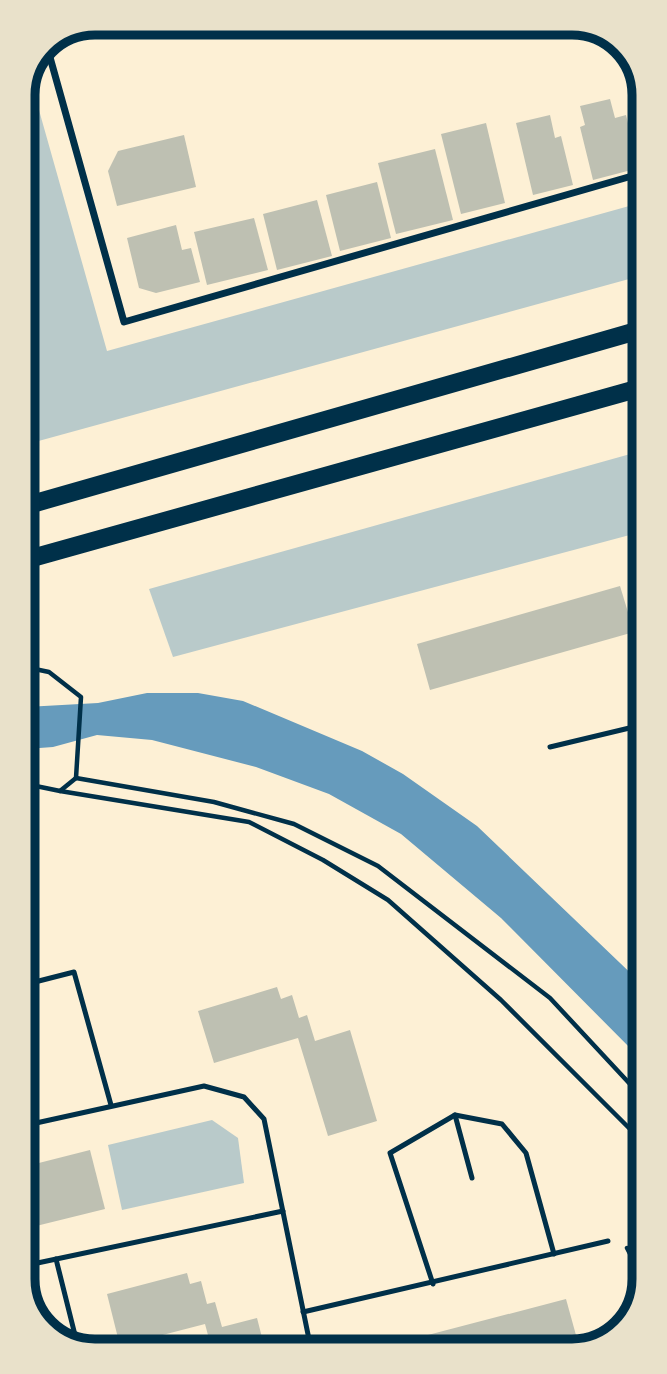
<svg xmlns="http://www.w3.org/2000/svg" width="667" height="1374" font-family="'PT Sans',sans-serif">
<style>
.green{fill:#b9caca}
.water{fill:#669bbc}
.building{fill:#bec0b2}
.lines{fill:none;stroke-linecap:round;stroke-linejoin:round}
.path{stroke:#003049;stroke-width:4.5}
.service{stroke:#003049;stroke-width:5}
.minor{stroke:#003049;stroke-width:7}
.primary{stroke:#003049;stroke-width:18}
.rim{fill:none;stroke:#003049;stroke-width:9}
</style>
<rect width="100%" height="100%" fill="#fdf0d5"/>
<!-- green -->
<g class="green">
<path d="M37 103 107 351 640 203V276L24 445 23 106Z"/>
<path d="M641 451V532L173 657 149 589Z"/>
<path d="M212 1120 238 1138 244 1183 122 1210 108 1145Z"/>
</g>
<!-- water -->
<path class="water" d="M147 693H198L243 701 362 751 403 774 477 826 643 985V1061L501 918 401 834 329 794 256 767 152 740 97 735 53 747 26 749V707L98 703Z"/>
<!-- building -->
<g class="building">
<path d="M610 99 615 118 626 115 639 168 593 180 580 127 585 125 580 106Z"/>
<path d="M550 115 555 138 561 136 573 185 533 195 516 123Z"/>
<path d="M486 123 505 203 461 214 441 134Z"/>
<path d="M184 135 196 187 117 206 108 171 118 151Z"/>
<path d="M435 149 453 220 396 234 378 163Z"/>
<path d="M377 182 391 238 340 251 326 195Z"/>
<path d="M317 200 332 256 277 270 263 214Z"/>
<path d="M254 218 268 270 207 285 194 232Z"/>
<path d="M176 225 182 250 191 248 200 282 156 293 139 288 127 238Z"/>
<path d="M620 586 634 632 430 690 417 644Z"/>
<path d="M277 987 281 999 292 995 299 1018 307 1015 315 1041 350 1030 377 1121 328 1136 298 1038 214 1063 198 1011Z"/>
<path d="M90 1150 105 1209 28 1228 27 1166Z"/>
<path d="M187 1273 190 1284 201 1281 207 1304 215 1302 222 1327 257 1318 265 1349 212 1350 205 1324 120 1346 107 1294Z"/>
<path d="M566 1299 579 1346 382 1348V1347Z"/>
</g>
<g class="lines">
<!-- path -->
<g class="path">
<path d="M25 667 49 672 81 697 76 778"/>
<path d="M76 778 214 802 294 824 378 866 550 998 643 1098"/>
<path d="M26 784 60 791 76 778"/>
<path d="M60 791 249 822 323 860 388 900 501 1000 644 1143"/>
<path d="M627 1248 644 1281"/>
</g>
<!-- service -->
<g class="service">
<path d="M639 726 642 738"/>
<path d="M550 747 642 725"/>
<path d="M27 984 74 972 111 1105"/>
<path d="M27 1108 32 1124"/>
<path d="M455 1115 472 1178"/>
<path d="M27 1125 204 1086 244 1097 264 1119 311 1349"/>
<path d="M56 1259 78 1347"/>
<path d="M28 1265 283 1211"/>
<path d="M433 1284 390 1153 455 1115 502 1124 526 1153 554 1254"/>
<path d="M303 1312 608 1241"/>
</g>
<!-- minor -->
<path class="minor" d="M46 43 124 322 639 174"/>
<!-- primary -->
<g class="primary">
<path d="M25 506 640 330"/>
<path d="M25 560 640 388"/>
</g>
</g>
<!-- crop -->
<path d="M0 0H667V1374H0ZM95 35H572A60 60 0 0 1 632 95V1279A60 60 0 0 1 572 1339H95A60 60 0 0 1 35 1279V95A60 60 0 0 1 95 35Z" fill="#e9e1ca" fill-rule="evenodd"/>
<path class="rim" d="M95 35H572A60 60 0 0 1 632 95V1279A60 60 0 0 1 572 1339H95A60 60 0 0 1 35 1279V95A60 60 0 0 1 95 35Z"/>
</svg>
